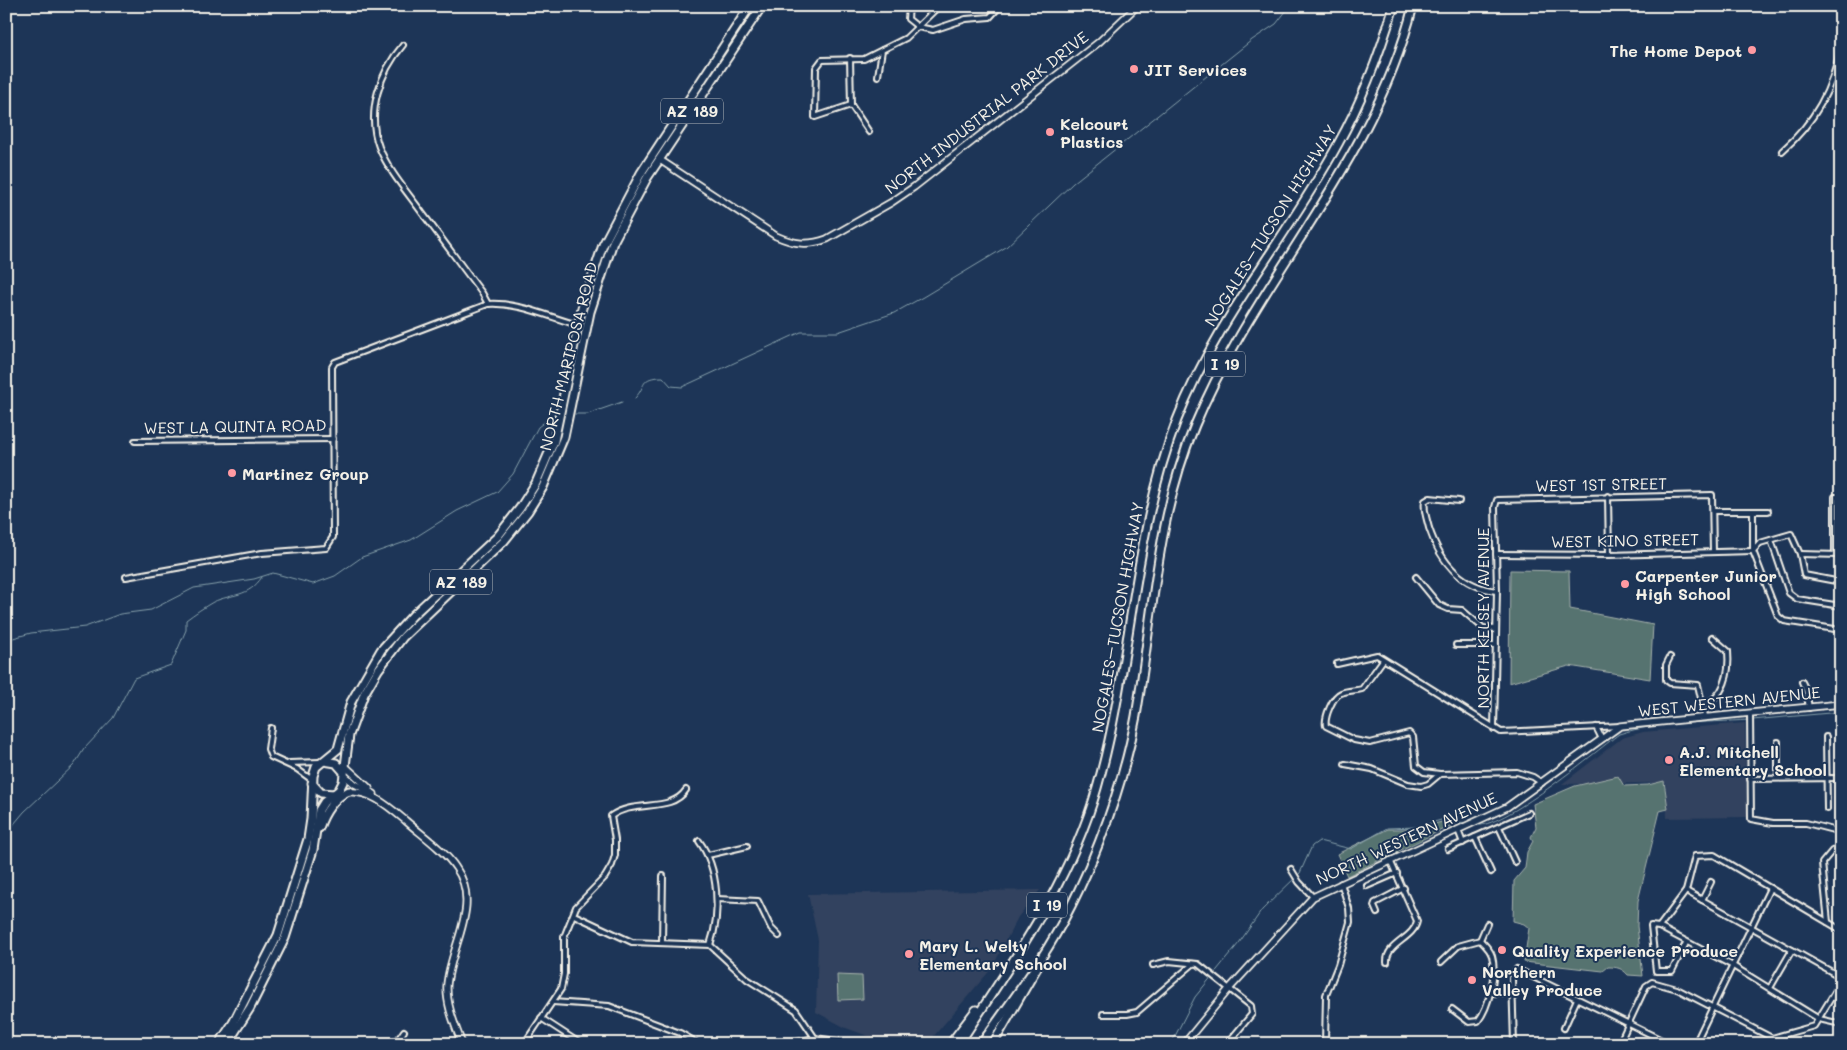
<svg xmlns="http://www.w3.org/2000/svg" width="1847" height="1050" font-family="Mali,sans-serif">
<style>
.built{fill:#32425e}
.green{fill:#577370;stroke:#a6b2ac}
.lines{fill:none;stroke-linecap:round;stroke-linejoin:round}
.stream{stroke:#87a1ab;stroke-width:1}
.street-casing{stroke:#f4f1e8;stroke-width:8}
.secondary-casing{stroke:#f4f1e8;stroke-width:9}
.highway-casing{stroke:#f4f1e8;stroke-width:11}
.street{stroke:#1d3557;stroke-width:4}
.secondary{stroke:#1d3557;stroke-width:5.5}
.highway{stroke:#1d3557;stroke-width:7}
.poi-dot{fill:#ff9aa2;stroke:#1d3557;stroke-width:2}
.labels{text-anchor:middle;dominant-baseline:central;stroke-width:4;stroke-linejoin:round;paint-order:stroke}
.shield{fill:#1d3557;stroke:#b4b9bc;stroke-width:1}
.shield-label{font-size:15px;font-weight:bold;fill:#f4f1e8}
.poi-label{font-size:16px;font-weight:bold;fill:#f4f1e8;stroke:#1d3557;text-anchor:start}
.street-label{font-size:16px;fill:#f4f1e8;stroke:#1d3557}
</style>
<rect width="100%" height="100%" fill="#1d3557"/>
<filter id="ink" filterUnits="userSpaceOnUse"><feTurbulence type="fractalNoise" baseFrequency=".02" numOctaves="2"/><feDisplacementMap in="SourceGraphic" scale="10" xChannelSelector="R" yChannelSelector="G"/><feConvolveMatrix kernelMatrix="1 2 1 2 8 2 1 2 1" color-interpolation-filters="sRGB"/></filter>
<g filter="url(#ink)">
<!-- built -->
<g class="built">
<path d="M1745 723 1747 817 1667 818 1666 783 1562 784 1622 738 1643 732Z"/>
<path d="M1040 890 1018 917 992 968 927 1044H890L846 1028 816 1012 818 940 808 894Z"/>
</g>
<!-- green -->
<g class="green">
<path d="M1510 570 1569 571 1570 609 1653 625 1650 679 1569 666 1509 683Z"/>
<path d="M1618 776 1624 786 1648 785 1664 781 1668 809 1660 811 1638 901 1637 926 1643 976 1628 975C1622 968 1617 967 1608 967L1603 971 1524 962 1529 928 1524 924 1513 921 1514 881 1525 868 1527 852 1533 841 1531 837 1536 827 1533 804 1575 786Z"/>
<path d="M1446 821 1458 822 1347 876 1337 854 1388 829H1414Z"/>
<path d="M837 975 862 976 863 999 838 1000Z"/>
</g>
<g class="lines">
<!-- stream -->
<g class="stream">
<path d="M635 398C647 386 639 377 663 377L671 386 682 387 801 332H838L894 313 923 297 1006 247 1073 183 1252 40 1276 24 1290 6"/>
<path d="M575 414H588L622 402"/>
<path d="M6 640 31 633 85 627 120 614 151 610 194 588 254 579 273 573 313 584 335 576 362 557 411 540 457 511 497 492 513 474 538 427 555 414"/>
<path d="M1752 720 1841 712"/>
<path d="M1475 825C1501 831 1594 753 1619 734 1659 721 1706 723 1748 720"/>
<path d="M6 841 14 824 24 812 74 765 84 749 113 718 134 678 171 665 186 630V620C194 614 204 607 213 602 233 593 248 598 262 577"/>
<path d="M1171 1044 1195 997 1239 943 1262 910 1300 873 1312 846 1319 841 1351 849 1387 828 1417 827 1441 820 1466 823"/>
</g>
<defs>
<g id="street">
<path d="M909 6 908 19 918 27 933 30 966 19 990 17 1000 6"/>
<path d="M403 45C380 72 366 112 379 147 389 172 408 193 423 214 443 240 462 267 482 293L488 304"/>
<path d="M850 58 851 105"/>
<path d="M878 76 882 50 906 38 939 6"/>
<path d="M869 132 851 105 815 117 816 68 822 60 864 59 882 50"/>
<path d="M1782 151C1815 122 1832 90 1841 47"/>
<path d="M135 441 333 439"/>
<path d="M1608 496 1609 555"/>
<path d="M1459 501 1430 498 1425 501C1423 510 1427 519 1429 528 1440 561 1461 587 1497 591"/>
<path d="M1713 511H1768"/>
<path d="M1753 511V551L1778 616 1784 621 1841 630"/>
<path d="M1771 540 1789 593 1797 599 1841 606"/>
<path d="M1753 551 1760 543 1791 534 1800 554 1804 575 1841 582"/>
<path d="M1496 554 1609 555 1753 551"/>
<path d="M1800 554 1841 555"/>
<path d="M1835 555V497H1841"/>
<path d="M126 577 262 553 326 548 333 537 332 367 335 362 488 304C518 302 549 317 578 325"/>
<path d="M1416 577 1439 605 1448 609 1462 610 1483 628 1496 629"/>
<path d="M1456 645H1496"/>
<path d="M1670 657 1666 665V680L1670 683 1698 685 1705 716"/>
<path d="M1383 660 1362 689C1355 691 1348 690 1341 693 1333 696 1324 717 1326 726L1354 740 1370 743 1409 733 1413 737 1416 766 1424 772 1440 774"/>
<path d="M1337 664 1377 655 1501 732 1620 726"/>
<path d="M1802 682 1806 690 1809 708"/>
<path d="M1702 706C1725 697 1730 673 1728 651L1712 637"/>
<path d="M1750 714 1751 819 1773 823H1806L1841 832"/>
<path d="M1596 727 1602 739"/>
<path d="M271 728 268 749 271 757 297 769 312 780"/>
<path d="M1494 729 1497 591 1495 507 1497 500 1712 495 1713 552"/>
<path d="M1826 737 1827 809"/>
<path d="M289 763 320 762"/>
<path d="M1345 764 1372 769 1408 784 1421 786 1428 784 1440 774 1517 772 1533 777 1542 783"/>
<path d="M1778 778V742"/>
<path d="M1750 779 1841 778"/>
<path d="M1499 827 1515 862"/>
<path d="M1458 830 1463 843"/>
<path d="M1475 837 1491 872"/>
<path d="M699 841C719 868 721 914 710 945"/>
<path d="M1448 849 1529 813"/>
<path d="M708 855 747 846"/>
<path d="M1291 869 1299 882 1313 897"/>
<path d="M1367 886 1397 873"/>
<path d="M1686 891 1841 977"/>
<path d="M717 899 758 901 771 928 779 936"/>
<path d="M1702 900 1711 882"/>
<path d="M1377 913 1374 906 1375 903 1404 888"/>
<path d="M574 915 632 942 710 945 747 979 796 1010 815 1038 859 1044"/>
<path d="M1828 922 1822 863 1832 851 1841 848"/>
<path d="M1659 927 1686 891 1695 856 1714 855 1841 930"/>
<path d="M1480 940 1487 924"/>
<path d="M662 943 663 876"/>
<path d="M1686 943 1672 971H1656L1651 926 1659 927 1733 966 1819 1019 1841 1024"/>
<path d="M1387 962C1386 943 1414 939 1417 921L1390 860"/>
<path d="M1441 962 1458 946 1480 940C1485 945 1490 949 1492 956 1497 973 1489 1007 1478 1021L1469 1022 1452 1009"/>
<path d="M1153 965 1169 961 1198 964 1251 1006 1252 1014 1227 1044"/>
<path d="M1770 988 1792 950"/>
<path d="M1491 993H1512"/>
<path d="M553 1002 609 1006 680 1033 699 1044"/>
<path d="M1103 1014H1127L1137 1012 1193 964"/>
<path d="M541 1018 581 1044"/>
<path d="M1564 1028 1577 999"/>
<path d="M395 1044 404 1031"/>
<path d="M524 1044 561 989 564 974V937L576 907 605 877 612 865 615 855V840L611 816C635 799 671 813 686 790"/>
<path d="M787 1044 815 1038"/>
<path d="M1325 1044 1326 995 1338 965 1350 922 1349 908 1341 883"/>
<path d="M1514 1044 1512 978 1517 969 1670 1044"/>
<path d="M1619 1044 1646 986 1652 982 1677 989 1772 1038 1814 1026 1841 982"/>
<path d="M1695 1044 1770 888"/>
</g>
<g id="secondary">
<path d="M660 160 776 236C794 244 808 246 827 239L892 202 914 187 1099 42 1137 6"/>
<path d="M344 765 369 788"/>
<path d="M344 775 355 784 374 794"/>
<path d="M346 792C371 790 388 806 406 821 422 835 444 850 456 868 482 905 450 946 447 985 446 1005 455 1025 462 1044"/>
<path d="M1184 1044 1229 989 1313 897 1507 807 1620 726 1841 704"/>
</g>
<g id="highway">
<path d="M324 761 336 763 343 771"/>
<path d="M312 783 321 793 334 794"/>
<path d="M319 828C324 813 334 797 349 791"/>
<path d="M219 1044 233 1023 278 935 308 839 311 819 313 776 316 767 338 749 351 702 381 650 413 615 498 536 520 508 536 483 554 441 582 308 603 245 641 173 750 6"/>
<path d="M227 1044 250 1008 285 938 313 850 319 810 324 802 339 790 343 782 349 735 364 694 378 670 403 637 504 541 528 511 543 487 564 437 590 312 613 242 647 178 762 6"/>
<path d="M950 1044 976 1010"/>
<path d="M959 1044C1012 962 1070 883 1097 788 1132 666 1131 540 1177 420 1216 319 1287 238 1338 144 1362 101 1380 53 1394 6"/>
<path d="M981 1044C1001 1016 1022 988 1040 960 1084 893 1122 794 1136 716 1153 618 1156 518 1195 425 1256 278 1374 164 1413 6"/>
<path d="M993 1044 1038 966"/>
</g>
</defs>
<!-- street casing -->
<use href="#street" class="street-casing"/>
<!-- secondary casing -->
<use href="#secondary" class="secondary-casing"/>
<!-- highway casing -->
<use href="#highway" class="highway-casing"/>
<!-- street -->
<use href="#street" class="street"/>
<!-- secondary -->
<use href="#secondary" class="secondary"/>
<!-- highway -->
<use href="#highway" class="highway"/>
</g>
</g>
<!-- markers -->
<g class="poi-dot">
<circle cx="1752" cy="50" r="5"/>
<circle cx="1134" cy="69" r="5"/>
<circle cx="1050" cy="132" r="5"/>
<circle cx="232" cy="473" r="5"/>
<circle cx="1625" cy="584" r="5"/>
<circle cx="1669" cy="760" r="5"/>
<circle cx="1502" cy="950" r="5"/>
<circle cx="909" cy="954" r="5"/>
<circle cx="1472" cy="980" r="5"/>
</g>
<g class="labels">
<!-- shield labels -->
<g class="shield">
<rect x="661" y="98.5" width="62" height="25" rx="4"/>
<rect x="1205" y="351.5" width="40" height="25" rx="4"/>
<rect x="430" y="569.5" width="62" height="25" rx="4"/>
<rect x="1027" y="892.5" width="40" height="25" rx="4"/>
</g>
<g class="shield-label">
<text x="692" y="111">AZ 189</text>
<text x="1225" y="364">I 19</text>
<text x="461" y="582">AZ 189</text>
<text x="1047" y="905">I 19</text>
</g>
<!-- poi labels -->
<g class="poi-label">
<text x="1742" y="50" text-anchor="end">The Home Depot</text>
<text x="1144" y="69">JIT Services</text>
<text x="1060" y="123">Kelcourt<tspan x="1060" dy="18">Plastics</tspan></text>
<text x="242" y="473">Martinez Group</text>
<text x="1635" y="575">Carpenter Junior<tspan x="1635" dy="18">High School</tspan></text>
<text x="1679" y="751">A.J. Mitchell<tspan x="1679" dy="18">Elementary School</tspan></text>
<text x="919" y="945">Mary L. Welty<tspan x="919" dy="18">Elementary School</tspan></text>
<text x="1512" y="950">Quality Experience Produce</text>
<text x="1482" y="971">Northern<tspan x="1482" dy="18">Valley Produce</tspan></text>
</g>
<!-- street labels -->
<g class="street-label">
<text transform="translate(986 112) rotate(-38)">NORTH INDUSTRIAL PARK DRIVE</text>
<text transform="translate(1270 225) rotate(-58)">NOGALES–TUCSON HIGHWAY</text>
<text transform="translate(568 356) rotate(-76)">NORTH MARIPOSA ROAD</text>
<text transform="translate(235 426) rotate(-1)">WEST LA QUINTA ROAD</text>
<text transform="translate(1601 484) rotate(-1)">WEST 1ST STREET</text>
<text transform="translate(1625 540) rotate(-1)">WEST KINO STREET</text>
<text transform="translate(1117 617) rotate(-80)">NOGALES–TUCSON HIGHWAY</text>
<text transform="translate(1482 618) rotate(-90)">NORTH KELSEY AVENUE</text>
<text transform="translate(1729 701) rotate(-6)">WEST WESTERN AVENUE</text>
<text transform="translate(1406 838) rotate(-25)">NORTH WESTERN AVENUE</text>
</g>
</g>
<!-- margin -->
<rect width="1847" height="1050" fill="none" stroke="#1d3557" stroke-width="25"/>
<rect x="12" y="12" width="1822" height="1025" fill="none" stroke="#f4f1e8" stroke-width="2" filter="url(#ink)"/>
</svg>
